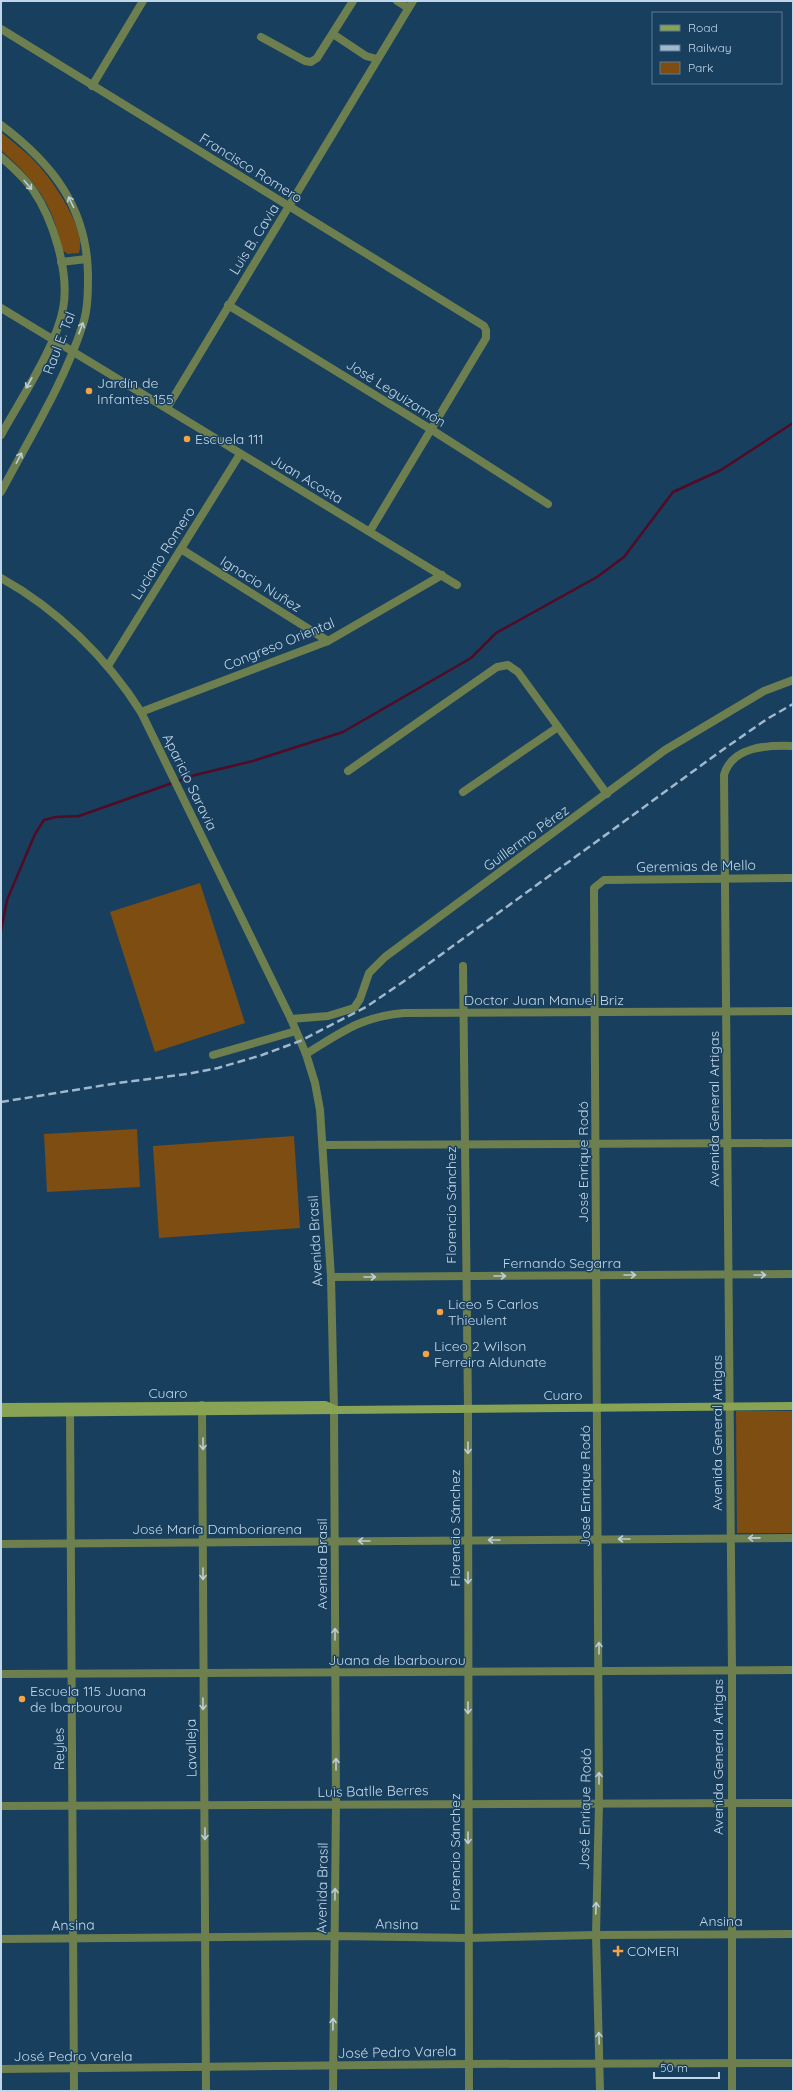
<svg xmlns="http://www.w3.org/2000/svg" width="794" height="2092" font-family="Quicksand,sans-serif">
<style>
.green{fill:#7e4d12}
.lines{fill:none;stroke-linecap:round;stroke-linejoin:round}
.stream{stroke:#530a25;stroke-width:2.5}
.street{stroke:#6d7f4e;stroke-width:8}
.secondary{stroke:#87a353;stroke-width:8}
.rail{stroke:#a0b8cd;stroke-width:2.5;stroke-dasharray:8 4;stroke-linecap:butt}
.oneway{stroke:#bacdda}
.poi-dot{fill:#f6a247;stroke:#183f5d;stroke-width:1.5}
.labels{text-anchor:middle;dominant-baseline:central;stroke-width:3;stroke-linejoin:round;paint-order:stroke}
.street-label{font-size:14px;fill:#c2d6e9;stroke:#183f5d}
.poi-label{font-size:14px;fill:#c2d6e9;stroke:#183f5d;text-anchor:start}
</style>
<rect width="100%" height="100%" fill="#183f5d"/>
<!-- green -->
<g class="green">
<path d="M1 132C14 143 29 154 40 167 55 184 87 231 79 253L68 254 62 250C53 203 36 182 1 150Z"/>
<path d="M200 883 245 1023 155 1052 110 912Z"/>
<path d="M137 1129 140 1187 47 1192 44 1134Z"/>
<path d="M294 1136 300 1228 159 1238 153 1146Z"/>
<path d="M736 1411H793V1533H737Z"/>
</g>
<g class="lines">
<!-- stream -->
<path class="stream" d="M1 931 7 900 35 834 44 820 56 817 79 816 195 775 253 761 343 732 471 658 496 633 597 577 624 557 673 492 721 470 793 423"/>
<!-- street -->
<g class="street">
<path d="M397 1 408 8"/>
<path d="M1 29 484 326 486 330V338L370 531"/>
<path d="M333 34 366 56 377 59"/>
<path d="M261 37 305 61 311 62 317 58 353 1"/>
<path d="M92 86 143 1"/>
<path d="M1 125C53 164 87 208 88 275 88 291 88 309 83 324 64 383 30 437 1 492"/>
<path d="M1 157C12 167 24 177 33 190 53 219 70 273 63 309 56 347 20 400 1 435"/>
<path d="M61 262 87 259"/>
<path d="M228 305 432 430 548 504"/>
<path d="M1 308 457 585"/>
<path d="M167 408 413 1"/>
<path d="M181 549 328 641"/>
<path d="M1 578C57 609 107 658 141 712L291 1019 306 1054 315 1083 320 1110 331 1277 334 1409 336 1804 333 2091"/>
<path d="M108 666 240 454"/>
<path d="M141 712 328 641 442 575"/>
<path d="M348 771 497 667 508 665 518 672 607 794"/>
<path d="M463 792 558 727"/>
<path d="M463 966 468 1409 469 2091"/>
<path d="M291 1019 328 1016 354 1008 360 999 369 973 385 957 665 750 764 691 793 680"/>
<path d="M306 1054C342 1032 360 1017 404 1013L793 1011"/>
<path d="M213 1055 296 1031"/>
<path d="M324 1145 793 1143"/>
<path d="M331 1277 793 1274"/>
<path d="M202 1405 206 2091"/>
<path d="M70 1407 74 2091"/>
<path d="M1 1544 793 1538"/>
<path d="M1 1674 793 1670"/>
<path d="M1 1806 793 1803"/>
<path d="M1 1939 335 1936 468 1938 596 1935 793 1934"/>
<path d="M1 2069 469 2064 793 2063"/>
<path d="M600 2091 596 1935 599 1803 594 888 604 880 793 878"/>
<path d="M732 2091V1670L724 775C732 746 768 745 793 746"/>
</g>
<!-- secondary -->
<g class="secondary">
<path d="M1 1407 325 1405 334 1409"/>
<path d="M1 1413 793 1406"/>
</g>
<!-- rail -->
<path class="rail" d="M1 1102 118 1083 187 1074 218 1068 262 1055 300 1041 366 1007 413 975 721 751 767 719 793 704"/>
</g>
<!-- one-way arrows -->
<defs><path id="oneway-shaft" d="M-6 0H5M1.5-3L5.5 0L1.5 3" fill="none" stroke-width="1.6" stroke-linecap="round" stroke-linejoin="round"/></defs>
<g class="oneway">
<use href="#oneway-shaft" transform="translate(28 185) rotate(50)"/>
<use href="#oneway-shaft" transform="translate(71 202) rotate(-116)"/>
<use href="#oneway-shaft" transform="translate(81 328) rotate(-70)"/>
<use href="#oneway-shaft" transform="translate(29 383) rotate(119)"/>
<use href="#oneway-shaft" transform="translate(19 458) rotate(-63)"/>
<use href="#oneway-shaft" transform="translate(630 1275)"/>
<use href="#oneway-shaft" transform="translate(760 1275)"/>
<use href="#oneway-shaft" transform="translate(500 1276)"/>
<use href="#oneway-shaft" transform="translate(370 1277)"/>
<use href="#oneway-shaft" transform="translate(203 1444) rotate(90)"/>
<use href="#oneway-shaft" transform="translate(468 1448) rotate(90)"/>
<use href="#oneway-shaft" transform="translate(754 1538) rotate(179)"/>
<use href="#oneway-shaft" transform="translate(624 1539) rotate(180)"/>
<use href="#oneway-shaft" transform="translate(494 1540) rotate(180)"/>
<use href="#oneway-shaft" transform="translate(364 1541) rotate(180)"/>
<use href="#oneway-shaft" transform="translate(203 1574) rotate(90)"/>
<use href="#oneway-shaft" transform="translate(468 1578) rotate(90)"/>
<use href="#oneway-shaft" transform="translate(335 1634) rotate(-90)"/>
<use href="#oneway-shaft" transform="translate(599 1648) rotate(-90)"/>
<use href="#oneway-shaft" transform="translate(203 1704) rotate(89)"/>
<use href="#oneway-shaft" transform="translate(468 1708) rotate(90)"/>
<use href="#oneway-shaft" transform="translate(336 1764) rotate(-90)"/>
<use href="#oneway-shaft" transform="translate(599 1778) rotate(-90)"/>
<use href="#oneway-shaft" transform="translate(205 1834) rotate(90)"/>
<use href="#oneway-shaft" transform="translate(468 1838) rotate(90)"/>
<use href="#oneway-shaft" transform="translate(335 1894) rotate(-89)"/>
<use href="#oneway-shaft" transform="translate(596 1908) rotate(-88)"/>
<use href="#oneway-shaft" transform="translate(333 2024) rotate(-89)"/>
<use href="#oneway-shaft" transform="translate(599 2038) rotate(-92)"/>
</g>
<!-- markers -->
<g class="poi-dot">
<circle cx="89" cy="391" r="4"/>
<circle cx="187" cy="439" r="4"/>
<circle cx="440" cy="1312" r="4"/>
<circle cx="426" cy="1354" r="4"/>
<circle cx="22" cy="1699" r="4"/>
<path d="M616 1945h4v4h4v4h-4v4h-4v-4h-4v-4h4z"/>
</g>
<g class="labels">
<!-- street labels -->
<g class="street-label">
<text transform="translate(251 168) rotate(32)">Francisco Romero</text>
<text transform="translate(254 239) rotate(-58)">Luis B. Cavia</text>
<text transform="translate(59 343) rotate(-69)">Raul E. Tal</text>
<text transform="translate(396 393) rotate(32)">José Leguizamón</text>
<text transform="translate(307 479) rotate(31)">Juan Acosta</text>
<text transform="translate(163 553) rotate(-58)">Luciano Romero</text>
<text transform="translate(261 584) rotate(32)">Ignacio Nuñez</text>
<text transform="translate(279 644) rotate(-22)">Congreso Oriental</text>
<text transform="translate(190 782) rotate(64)">Aparicio Saravia</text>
<text transform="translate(526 838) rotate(-36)">Guillermo Pérez</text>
<text transform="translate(696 866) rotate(-1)">Geremias de Mello</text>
<text x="544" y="1000">Doctor Juan Manuel Briz</text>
<text transform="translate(714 1109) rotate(-90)">Avenida General Artigas</text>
<text transform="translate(583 1162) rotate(-90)">José Enrique Rodó</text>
<text transform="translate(451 1205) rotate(-90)">Florencio Sánchez</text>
<text transform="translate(315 1241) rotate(-93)">Avenida Brasil</text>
<text x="562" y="1263">Fernando Segarra</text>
<text x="168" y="1393">Cuaro</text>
<text x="563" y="1395">Cuaro</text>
<text transform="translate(717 1433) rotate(-90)">Avenida General Artigas</text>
<text transform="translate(585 1486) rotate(-90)">José Enrique Rodó</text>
<text transform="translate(455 1528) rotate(-90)">Florencio Sánchez</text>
<text x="217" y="1529">José María Damboriarena</text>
<text transform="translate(322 1564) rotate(-90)">Avenida Brasil</text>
<text x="397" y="1660">Juana de Ibarbourou</text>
<text transform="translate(191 1748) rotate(-91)">Lavalleja</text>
<text transform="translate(59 1749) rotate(-91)">Reyles</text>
<text transform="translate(718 1757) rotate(-90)">Avenida General Artigas</text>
<text transform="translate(373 1791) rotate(-1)">Luis Batlle Berres</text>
<text transform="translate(585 1809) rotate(-89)">José Enrique Rodó</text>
<text transform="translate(455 1852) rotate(-90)">Florencio Sánchez</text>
<text transform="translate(322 1888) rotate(-89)">Avenida Brasil</text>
<text x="721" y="1921">Ansina</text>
<text transform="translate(397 1924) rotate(1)">Ansina</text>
<text transform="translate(73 1925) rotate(-1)">Ansina</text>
<text transform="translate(397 2052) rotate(-1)">José Pedro Varela</text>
<text x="73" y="2056">José Pedro Varela</text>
</g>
<!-- poi labels -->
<g class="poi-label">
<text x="97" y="383">Jardín de<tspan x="97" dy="16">Infantes 155</tspan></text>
<text x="195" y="439">Escuela 111</text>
<text x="448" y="1304">Liceo 5 Carlos<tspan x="448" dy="16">Thieulent</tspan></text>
<text x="434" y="1346">Liceo 2 Wilson<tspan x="434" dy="16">Ferreira Aldunate</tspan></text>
<text x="30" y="1691">Escuela 115 Juana<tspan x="30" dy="16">de Ibarbourou</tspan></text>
<text x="627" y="1951">COMERI</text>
</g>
</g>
<!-- border -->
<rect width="794" height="2092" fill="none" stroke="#c2d6e9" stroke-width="4"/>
<!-- legend -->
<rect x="652" y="12" width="130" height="72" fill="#183f5d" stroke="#5c7b95"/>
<rect x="660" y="25" width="20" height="6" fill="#87a353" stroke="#5c7b95"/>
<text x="688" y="32" font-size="12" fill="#c2d6e9">Road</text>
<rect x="660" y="45" width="20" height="6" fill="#a0b8cd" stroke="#5c7b95"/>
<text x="688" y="52" font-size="12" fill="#c2d6e9">Railway</text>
<rect x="660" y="62" width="20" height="12" fill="#7e4d12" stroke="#5c7b95"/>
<text x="688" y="72" font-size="12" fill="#c2d6e9">Park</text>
<!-- scale -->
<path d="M654 2072v6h65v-6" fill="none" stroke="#c2d6e9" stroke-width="2"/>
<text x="660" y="2072" font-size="12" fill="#c2d6e9" stroke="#183f5d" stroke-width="3" paint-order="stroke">50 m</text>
</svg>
